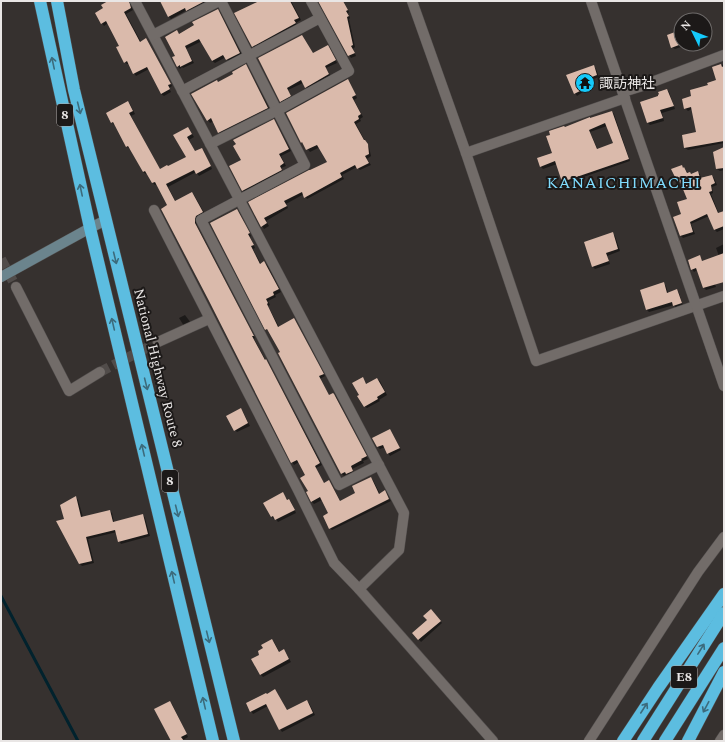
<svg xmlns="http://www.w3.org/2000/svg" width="725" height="742" font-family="Spectral,'Noto Sans JP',serif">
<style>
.shadow{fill:#0007;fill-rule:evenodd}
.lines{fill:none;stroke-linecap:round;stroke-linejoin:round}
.stream{stroke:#01222d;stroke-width:3}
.building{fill:#dabaab;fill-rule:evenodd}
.street-tunnel{stroke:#514c4a;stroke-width:10;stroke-dasharray:10 5;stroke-linecap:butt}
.street-casing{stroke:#524e4d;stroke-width:11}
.secondary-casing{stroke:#524e4d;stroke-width:11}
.highway-casing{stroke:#524e4d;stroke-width:13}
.street{stroke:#726c69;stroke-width:10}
.secondary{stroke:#6b848d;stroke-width:10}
.highway{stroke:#5cbde0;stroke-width:12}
.oneway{stroke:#3c6b7c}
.labels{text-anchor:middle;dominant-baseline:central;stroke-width:4;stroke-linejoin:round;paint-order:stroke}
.shield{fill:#1c1918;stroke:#aca8a8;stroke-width:1}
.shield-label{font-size:13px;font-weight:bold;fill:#e9e6e5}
.poi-label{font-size:14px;fill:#e9e6e5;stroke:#1c1918;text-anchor:start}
.street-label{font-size:14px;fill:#e9e6e5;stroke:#1c1918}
.quarter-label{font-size:16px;letter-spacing:1px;fill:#80dcfe;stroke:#1c1918}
</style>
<rect width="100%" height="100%" fill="#36312f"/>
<!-- shadow -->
<g class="shadow">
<path d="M105 1H131L130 4 133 10 126 14 141 42 146 39 148 42 172 86 169 88 171 92 164 96 161 94 149 69 136 76 134 73 129 64H127L125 62 120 46 108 23 104 26 102 23 107 3Z"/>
<path d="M161 1H210L189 12 187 10 171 19 169 17Z"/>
<path d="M255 1H291L301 20 296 23 297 26 255 48 253 46 256 3Z"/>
<path d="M320 1H343L349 12 348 13 350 18 349 19 355 47 353 49 356 56 351 58 349 55Z"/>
<path d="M218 10 220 12 242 55 229 62 226 57 215 63 212 61 202 41 186 49 194 63 183 68 182 67 180 69 178 66 177 56V31L179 34Z"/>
<path d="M674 33 677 36 681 47 675 49 672 47Z"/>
<path d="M330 49 337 63 326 68 331 77 308 89 303 83 288 90 292 98 283 103 281 101 259 59 313 54Z"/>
<path d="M724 64V143L688 150 685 148 697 132 692 109 688 111 685 108 693 97 717 81 713 68Z"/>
<path d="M246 66 248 68 270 110 222 134 219 132 214 121 210 123 208 120 217 81 219 82 235 75Z"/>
<path d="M593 66 596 69 599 77 580 84 584 90H583V92L577 96 575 93 567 76Z"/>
<path d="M348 80 350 82 357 98 354 100 363 117 360 119 361 121 356 124 365 141 367 143 369 147 371 156 367 159 371 165 360 170 357 167 342 175 344 179 307 199 304 194 286 204 288 208 266 221 269 226 264 229 262 226 250 203 328 162 320 147 310 152 304 144 302 142Z"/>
<path d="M667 90 669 92 675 109 662 113 664 121 650 125 648 123 660 97Z"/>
<path d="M128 102 130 104 135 114 131 116 160 170 187 158 174 135 188 128 194 137 189 140 195 152 202 149 204 151 212 169 199 176 196 172 168 187 176 202 192 193 194 195 205 214 198 218 196 222 197 226 255 338 254 339 266 361 268 363 322 465 316 468 324 484 329 482 331 484 341 502 357 493 370 478 373 480 380 494 384 492 391 501 332 530 330 528V514L322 500 314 504 312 502 308 493 309 492 306 476 299 462 294 465 292 462 169 206 157 184 155 185 153 183 148 173 146 174 143 172 131 148 130 149 127 147 115 124 114 125 112 122Z"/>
<path d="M612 112 614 114 630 161 566 183 563 181 557 164 543 169 541 167 553 153 565 128ZM607 126 614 144 598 150 590 132Z"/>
<path d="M274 120 276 123 291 151 281 156 286 166 281 168 283 172 245 193 243 190 242 160 237 145Z"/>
<path d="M724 148V170L720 171 717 169Z"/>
<path d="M684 168 688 173 691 175 697 172 700 174 701 179 712 176 714 178 717 185 712 187 713 193 711 194 719 214 724 212V229L717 232 714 229 709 216 691 224 695 234 683 238 681 236 682 215 688 199 682 184H681L678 182Z"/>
<path d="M237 210 239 212 251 236 250 237 255 248 253 249 261 264 264 263 267 265 281 292 275 295 276 297 268 301 270 305 268 306 279 327 294 320 296 322 325 376 320 379 329 396 333 394 336 397 368 459 363 461 364 463 352 469 354 473 349 476 347 474 344 476 341 473 281 353 269 331 266 329Z"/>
<path d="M612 234 615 236 620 251 607 256 610 264 595 269 593 267Z"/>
<path d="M724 244V278L714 281 716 287 706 290 704 288 697 270 694 272 692 269 699 256 703 262 719 256 716 248Z"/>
<path d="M663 284 666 286 668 293 677 290 679 293 683 306 676 308 674 305 649 312 647 310 641 291Z"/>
<path d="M185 315 191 323 184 326 179 318Z"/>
<path d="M362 378 366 385 377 379 380 381 387 395 379 400 380 401 367 408 364 406Z"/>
<path d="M241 410 243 412 250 426 237 432 235 430Z"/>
<path d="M390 430 392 433 401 450 390 456 388 453 385 447 380 449 378 447 373 439Z"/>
<path d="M283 494 288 500H289L291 502 296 513 278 522 275 518 274 519 272 517Z"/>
<path d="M76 497 78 500 83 517 110 511 112 513 114 522 143 515 145 518 150 536 121 544 119 541 117 532 88 539 94 563 82 566 80 564 65 520Z"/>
<path d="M433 612 442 623 421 642 413 633 428 620Z"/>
<path d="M272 640 274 642 280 653 284 650 286 653 291 662 263 677 260 674 261 655 264 649Z"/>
<path d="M275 691 277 693 287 711 307 701 309 703 315 715 282 732 280 729 268 706 253 714 251 711 247 704Z"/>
<path d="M169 702 172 704 188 737 183 740 184 741H172Z"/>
</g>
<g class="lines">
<!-- stream -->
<path class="stream" d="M1 596 78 741"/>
</g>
<!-- building -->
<g class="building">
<path d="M108 1H129L131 8 124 12 140 42 146 38 171 84 168 85 170 89 161 94 147 67 133 74 127 61 124 63 116 47 119 46 106 21 101 24 95 13 103 8 101 5Z"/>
<path d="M160 1H205L186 11 185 8 168 17Z"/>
<path d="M259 1H290L299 18 294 20 296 23 252 47 234 13Z"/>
<path d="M318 1H343L348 10 346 11 349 16 347 17 353 45 351 46 355 53 348 56Z"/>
<path d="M218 9 240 53 226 60 223 55 212 61 199 39 185 46 192 61 180 67V65L177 67 172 57 175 56 165 37 177 30 179 34 194 25 192 22Z"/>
<path d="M675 32 679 45 671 48 667 35Z"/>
<path d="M302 35 313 53 328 45 336 60 325 66 329 74 305 88 301 80 287 88 291 96 280 102 258 58Z"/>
<path d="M246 64 268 108 218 133 211 118 207 121 191 94 217 80 218 82 233 74 232 72Z"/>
<path d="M721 64 722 67 724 66V141L684 148 682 135 696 132 691 107 684 109 682 99 691 96 690 90 708 85 707 83 716 80 712 67Z"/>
<path d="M594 65 597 75 579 82 582 87 581 88 582 90 574 94 566 75Z"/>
<path d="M348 79 356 95 352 97 361 114 358 116 359 119 354 122 364 140H365L368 144 369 154 365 156 369 163 357 169 355 165 340 173 342 177 304 198 302 192 284 201 287 206 264 218 267 223 261 227 248 202 309 170H310L327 162 317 145 306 150 302 142 301 143 286 113Z"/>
<path d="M667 89 674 106 660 110 663 118 647 123 640 102 658 96V95L659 94 658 92Z"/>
<path d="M128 101 133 111 129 113 160 169 167 165 168 166 186 157 173 135 188 127 192 134 187 137 195 151 202 148 211 166 196 174 194 170 166 184 175 201 192 192 203 212 196 216 195 219V223L254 336H252L265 360 266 359 320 463 315 466 324 483 329 480 340 501 355 493 352 486 371 477 379 494 385 490 389 499 329 529 323 516 328 513 320 497 311 502 306 492 308 491 300 478 305 475 297 460 291 463 208 299 161 209 167 205 155 182 152 183 145 171 143 172 128 146 126 147 113 122 111 123 106 113Z"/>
<path d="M612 111 629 159 562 182 555 161 540 167 537 158 552 153 546 136 550 135 549 131 564 126 565 127 590 117V118ZM605 123 613 143 597 149 589 130Z"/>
<path d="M274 119 289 149 279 154 284 163 280 166 282 170 242 191 229 166 241 160 233 146 236 144 233 140Z"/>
<path d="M724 147V168L716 169 713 152Z"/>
<path d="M682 165 683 168 684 167 687 173 690 172 691 174 698 171 700 178 712 175 715 183 711 185 712 191 709 192 718 213 724 211V226L714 230 707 214 690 222 693 232 680 236 673 217 681 214 677 202 687 199 680 182 678 183 671 169Z"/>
<path d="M237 209 250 233 248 234 254 245 251 246 260 264 264 261 279 289 273 292 274 295 266 299 268 303 267 304 278 327 294 318 324 374 319 376 329 395 333 393 334 394 367 456 361 459 362 460 351 466 353 471 346 474 345 472 341 474 278 353 280 352 267 329 265 330 210 223Z"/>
<path d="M613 232 618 249 606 253 609 261 592 267 584 242Z"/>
<path d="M724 253V282L703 288 696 268 691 270 688 260 700 255 702 261Z"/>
<path d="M664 282 667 293 677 289 682 303 673 306 672 302 646 310 640 290Z"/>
<path d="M363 377 366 384 377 378 385 392 377 397 378 399 364 407 357 396 359 395 352 383Z"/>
<path d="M241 408 248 423 234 431 226 416Z"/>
<path d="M390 429 400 448 387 454 383 445 377 447 372 438Z"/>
<path d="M283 492 287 500 289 499 295 510 275 520 273 516 271 517 263 503Z"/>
<path d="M76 496 81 517 110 510 113 522 143 514 148 534 118 542 115 530 86 537 92 561 79 564 56 521 64 519 60 505Z"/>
<path d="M431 609 441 621 418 640 412 633 427 620 423 616Z"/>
<path d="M272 639 279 652 284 649 289 659 260 675 251 659 259 655 258 651 263 648 261 645Z"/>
<path d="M275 689 287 710 307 700 313 713 279 730 266 704 250 712 246 703 266 693 267 694Z"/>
<path d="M170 701 187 734 181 737 184 741H171L154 709Z"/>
</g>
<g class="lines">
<!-- street-tunnel -->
<g class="street-tunnel">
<path d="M1 259 16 287"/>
<path d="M100 372 158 342"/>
</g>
<defs>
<g id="street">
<path d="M135 1 404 513 399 550 359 589"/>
<path d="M221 1 305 165 201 220 339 485 379 465"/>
<path d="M412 1 466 153 536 361 724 296"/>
<path d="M591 1 724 386"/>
<path d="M153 35 219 1"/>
<path d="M182 91 320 18"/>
<path d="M623 92 639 87 724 55"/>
<path d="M210 144 278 110 349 71 311 1"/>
<path d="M466 153 625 98"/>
<path d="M154 210 298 490 334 563 359 589 493 741"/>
<path d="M16 287 69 391 100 372"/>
<path d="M158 342 209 319"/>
<path d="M589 741 698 572 724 537"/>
<path d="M720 741 724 735"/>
</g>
<path id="secondary" d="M1 277 90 228 106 220"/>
<g id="highway">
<path d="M40 1 90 228 213 741"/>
<path d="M57 1 74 90 234 741"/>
<path d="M623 741 658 688 724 594"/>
<path d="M643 741 724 613"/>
<path d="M665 741 724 648"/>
<path d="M688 741 724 672"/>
</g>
</defs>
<!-- street casing -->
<use href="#street" class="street-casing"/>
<!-- secondary casing -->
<use href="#secondary" class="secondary-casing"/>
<!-- highway casing -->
<use href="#highway" class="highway-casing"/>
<!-- street -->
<use href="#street" class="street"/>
<!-- secondary -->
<use href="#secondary" class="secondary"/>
<!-- highway -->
<use href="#highway" class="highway"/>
</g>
<!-- one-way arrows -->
<defs><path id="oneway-shaft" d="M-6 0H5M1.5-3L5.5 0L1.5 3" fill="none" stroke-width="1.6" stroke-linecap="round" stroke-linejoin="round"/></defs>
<g class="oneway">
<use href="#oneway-shaft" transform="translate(53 63) rotate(-102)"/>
<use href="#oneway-shaft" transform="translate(79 108) rotate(76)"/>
<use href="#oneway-shaft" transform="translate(81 190) rotate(-102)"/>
<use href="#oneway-shaft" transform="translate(115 258) rotate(76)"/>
<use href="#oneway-shaft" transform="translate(113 324) rotate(-103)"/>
<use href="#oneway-shaft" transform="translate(146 384) rotate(76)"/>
<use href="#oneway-shaft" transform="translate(143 450) rotate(-103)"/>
<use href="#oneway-shaft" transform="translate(177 511) rotate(76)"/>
<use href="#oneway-shaft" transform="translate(173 577) rotate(-103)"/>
<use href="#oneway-shaft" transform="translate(208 637) rotate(76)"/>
<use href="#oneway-shaft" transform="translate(701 649) rotate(-58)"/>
<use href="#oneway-shaft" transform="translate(204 703) rotate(-103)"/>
<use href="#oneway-shaft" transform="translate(706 707) rotate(118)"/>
<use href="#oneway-shaft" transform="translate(644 708) rotate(-57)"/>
</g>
<!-- icons -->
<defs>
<symbol id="temple-disc" viewBox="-11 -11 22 22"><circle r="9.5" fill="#15cafb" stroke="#1c1918"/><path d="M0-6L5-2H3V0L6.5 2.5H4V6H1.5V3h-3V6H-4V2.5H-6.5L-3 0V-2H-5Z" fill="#111"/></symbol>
</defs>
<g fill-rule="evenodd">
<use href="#temple-disc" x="574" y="72" width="22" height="22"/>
</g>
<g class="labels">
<!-- shield labels -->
<g class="shield">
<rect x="57" y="104" width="16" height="22" rx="3"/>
<rect x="162" y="470" width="16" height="22" rx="3"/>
<rect x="671" y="666" width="26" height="22" rx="3"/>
</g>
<g class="shield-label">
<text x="65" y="115">8</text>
<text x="170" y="481">8</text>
<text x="684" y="677">E8</text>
</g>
<!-- poi labels -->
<g class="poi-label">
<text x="599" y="83">諏訪神社</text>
</g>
<!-- street labels -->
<g class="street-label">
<text transform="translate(158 368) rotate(76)">National Highway Route 8</text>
</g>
<!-- quarter labels -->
<g class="quarter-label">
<text x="624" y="183">KANAICHIMACHI</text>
</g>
</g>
<!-- border -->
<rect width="725" height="742" fill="none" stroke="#e9e6e5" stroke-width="4"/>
<!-- north arrow -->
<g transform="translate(693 32) rotate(313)"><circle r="19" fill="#1c1918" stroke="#6e6b6a"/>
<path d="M0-3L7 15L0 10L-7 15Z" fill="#15cafb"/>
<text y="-6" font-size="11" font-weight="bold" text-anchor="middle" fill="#e9e6e5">N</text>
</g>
</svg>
